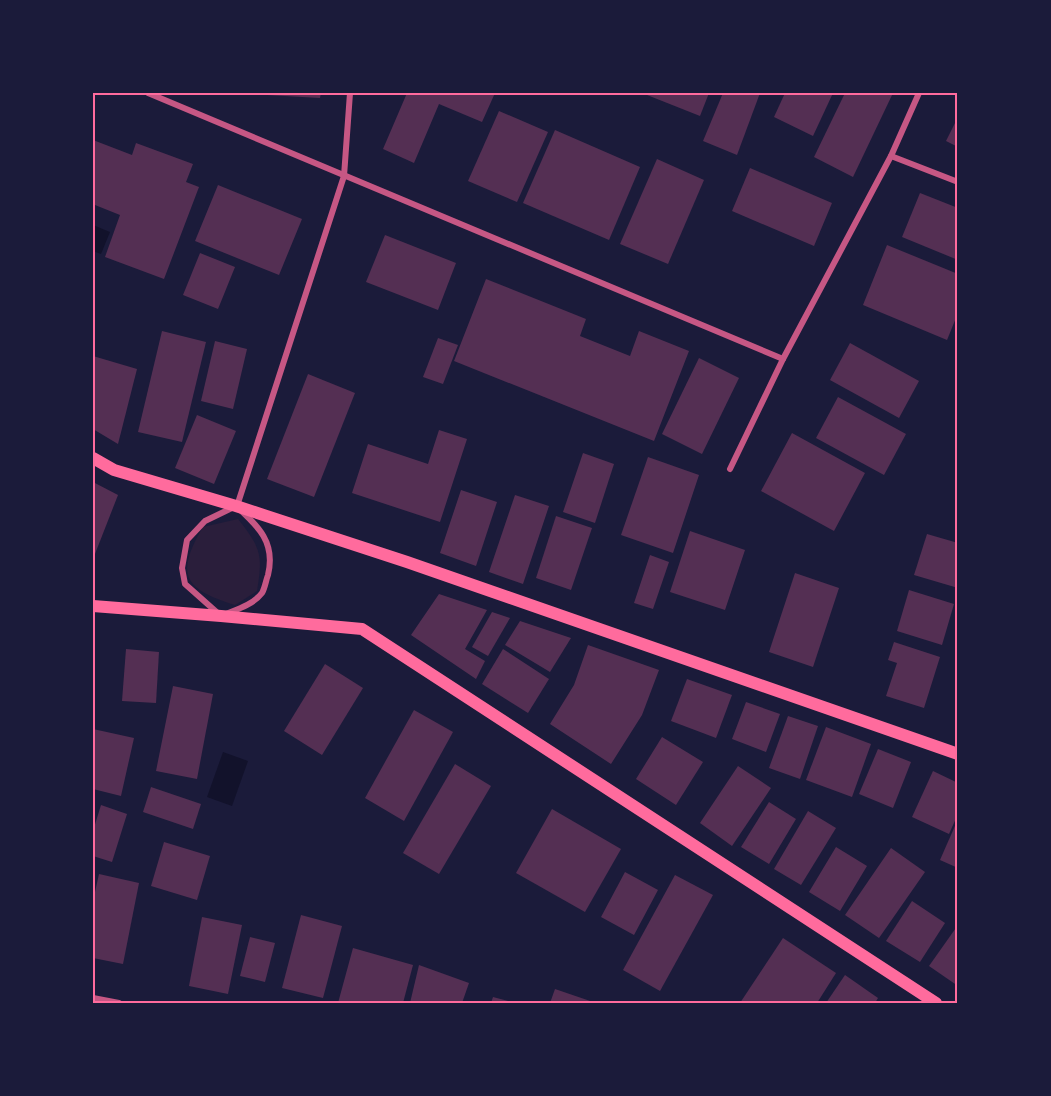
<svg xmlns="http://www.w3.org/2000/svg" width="1051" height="1096" font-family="'IBM Plex Sans',sans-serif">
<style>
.green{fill:#2a1e3b}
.water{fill:#12122b}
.building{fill:#542f53}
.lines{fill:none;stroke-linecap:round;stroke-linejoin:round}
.minor{stroke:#c65784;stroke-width:6}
.secondary{stroke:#ff6b9d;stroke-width:12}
.neatline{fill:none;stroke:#ff6b9d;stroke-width:2}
</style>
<rect width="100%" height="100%" fill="#1b1b3a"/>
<!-- green -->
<path class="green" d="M238 519C261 548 263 555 257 591L235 605C183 589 175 574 203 527Z"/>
<!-- water -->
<g class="water">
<path d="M93 225 110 232 101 254 93 251Z"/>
<path d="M223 752 248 761 232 806 207 797Z"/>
</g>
<!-- building -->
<g class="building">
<path d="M267 93H321L320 98 267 95Z"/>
<path d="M407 93H495L482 122 439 104 414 163 383 149Z"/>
<path d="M642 93H709L700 116Z"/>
<path d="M723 93H760L737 155 703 141Z"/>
<path d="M785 93H833L813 136 774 117Z"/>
<path d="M845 93H893L853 177 814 157Z"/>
<path d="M499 111 548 132 517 202 468 181Z"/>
<path d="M958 117V147L946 141Z"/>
<path d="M555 130 640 167 609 240 523 203Z"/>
<path d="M93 140 132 155 136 143 193 164 186 182 199 187 164 279 105 257 120 215 95 205 93 210Z"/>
<path d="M657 159 704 180 668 264 620 244Z"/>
<path d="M750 168 832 203 814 246 732 211Z"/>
<path d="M218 185 302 219 279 275 195 241Z"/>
<path d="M920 193 958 208V260L902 237Z"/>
<path d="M385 235 456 263 438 310 366 282Z"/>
<path d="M887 245 958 274V313L947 340 863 305Z"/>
<path d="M200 253 235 267 218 309 183 295Z"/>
<path d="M486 279 586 319 580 336 630 356 639 331 689 351 654 441 454 361Z"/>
<path d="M162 331 206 342 182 442 138 432Z"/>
<path d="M438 338 458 345 443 384 423 377Z"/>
<path d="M215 341 247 349 233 409 201 401Z"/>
<path d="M850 343 919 381 899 418 830 380Z"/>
<path d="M93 356 137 369 118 444 93 429Z"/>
<path d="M699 358 739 378 702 454 662 434Z"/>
<path d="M308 374 355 393 314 497 267 479Z"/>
<path d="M838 397 906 434 884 475 816 438Z"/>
<path d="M197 415 236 431 214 484 175 468Z"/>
<path d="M439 430 467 439 440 522 352 493 368 444 428 464Z"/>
<path d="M792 433 865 473 834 531 761 491Z"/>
<path d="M583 453 614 464 595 523 563 512Z"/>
<path d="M648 457 699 475 673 553 621 535Z"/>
<path d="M93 482 118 495 93 559Z"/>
<path d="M461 490 497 502 476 566 440 553Z"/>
<path d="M515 495 549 506 523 584 489 572Z"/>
<path d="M556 516 592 528 571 590 536 578Z"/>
<path d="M690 531 745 550 725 610 670 592Z"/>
<path d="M927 534 958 543V588L914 575Z"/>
<path d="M650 555 669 562 653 609 634 603Z"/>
<path d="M795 573 839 588 813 667 769 652Z"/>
<path d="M909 590 954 604 942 645 897 631Z"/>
<path d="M439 594 487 610 465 649 485 661 476 679 411 635Z"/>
<path d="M492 612 510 618 488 656 472 647Z"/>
<path d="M520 621 571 638 550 672 505 645Z"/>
<path d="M894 642 940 657 924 708 886 696 897 663 888 660Z"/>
<path d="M588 645 659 670 642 715 611 764 550 724 574 685Z"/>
<path d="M126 649 159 652 156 703 122 701Z"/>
<path d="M503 649 549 679 528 713 482 684Z"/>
<path d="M325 664 363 688 322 755 284 731Z"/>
<path d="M687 679 732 695 716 738 671 721Z"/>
<path d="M173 686 213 694 197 779 156 771Z"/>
<path d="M746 702 780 714 766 752 732 739Z"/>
<path d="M414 710 453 732 404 821 365 798Z"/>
<path d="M788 716 818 726 800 779 769 768Z"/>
<path d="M826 727 871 744 852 797 806 780Z"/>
<path d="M93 729 134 738 121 796 93 789Z"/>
<path d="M662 737 703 762 676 805 636 779Z"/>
<path d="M878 749 911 762 893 808 859 794Z"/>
<path d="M455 764 491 786 439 874 403 853Z"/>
<path d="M738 766 771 788 732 846 700 823Z"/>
<path d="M933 771 958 783V814L949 834 912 817Z"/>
<path d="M151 787 201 804 193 829 143 812Z"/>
<path d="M769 802 796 819 769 864 741 847Z"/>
<path d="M101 805 127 814 112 862 93 856V831Z"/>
<path d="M552 809 621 849 585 912 516 873Z"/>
<path d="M808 811 836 828 801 885 774 869Z"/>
<path d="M958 819V868L940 860Z"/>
<path d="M164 842 210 856 197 900 151 886Z"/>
<path d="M836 847 867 866 840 911 809 892Z"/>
<path d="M891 848 925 872 879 938 845 915Z"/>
<path d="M625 872 658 890 634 935 601 917Z"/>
<path d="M99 874 139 883 123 964 93 958V901Z"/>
<path d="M675 875 713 895 660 991 623 970Z"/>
<path d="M912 901 945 923 920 962 886 941Z"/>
<path d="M301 915 342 926 323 998 282 988Z"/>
<path d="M202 917 242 925 228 994 189 986Z"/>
<path d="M958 925V986L929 966Z"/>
<path d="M250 937 275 943 265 982 240 976Z"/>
<path d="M783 938 836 973 817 1003H740Z"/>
<path d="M353 948 413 965 403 1003H338Z"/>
<path d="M419 965 469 983 462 1003H410Z"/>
<path d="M845 975 878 998 875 1003H826Z"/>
<path d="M555 989 596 1003H550Z"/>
<path d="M493 997 512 1002V1003H491Z"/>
</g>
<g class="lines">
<!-- minor -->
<g class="minor">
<path d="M148 93 783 359"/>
<path d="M891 156 958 182"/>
<path d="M730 469 783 359 891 156 919 93"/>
<path d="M236 506C258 526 276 542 268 575 266 580 265 588 262 593 253 605 235 610 221 616L185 584 182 568 187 540 205 521Z"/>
<path d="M237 506 344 176 350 93"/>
<path d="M93 998 119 1003"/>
</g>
<!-- secondary -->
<g class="secondary">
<path d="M93 458 114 470 236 506 407 562 958 754"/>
<path d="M93 606 221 616 362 629 936 1003"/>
</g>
</g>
<!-- border -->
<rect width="1051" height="1096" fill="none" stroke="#1b1b3a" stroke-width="189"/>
<rect x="94" y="94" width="862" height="908" class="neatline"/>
</svg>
